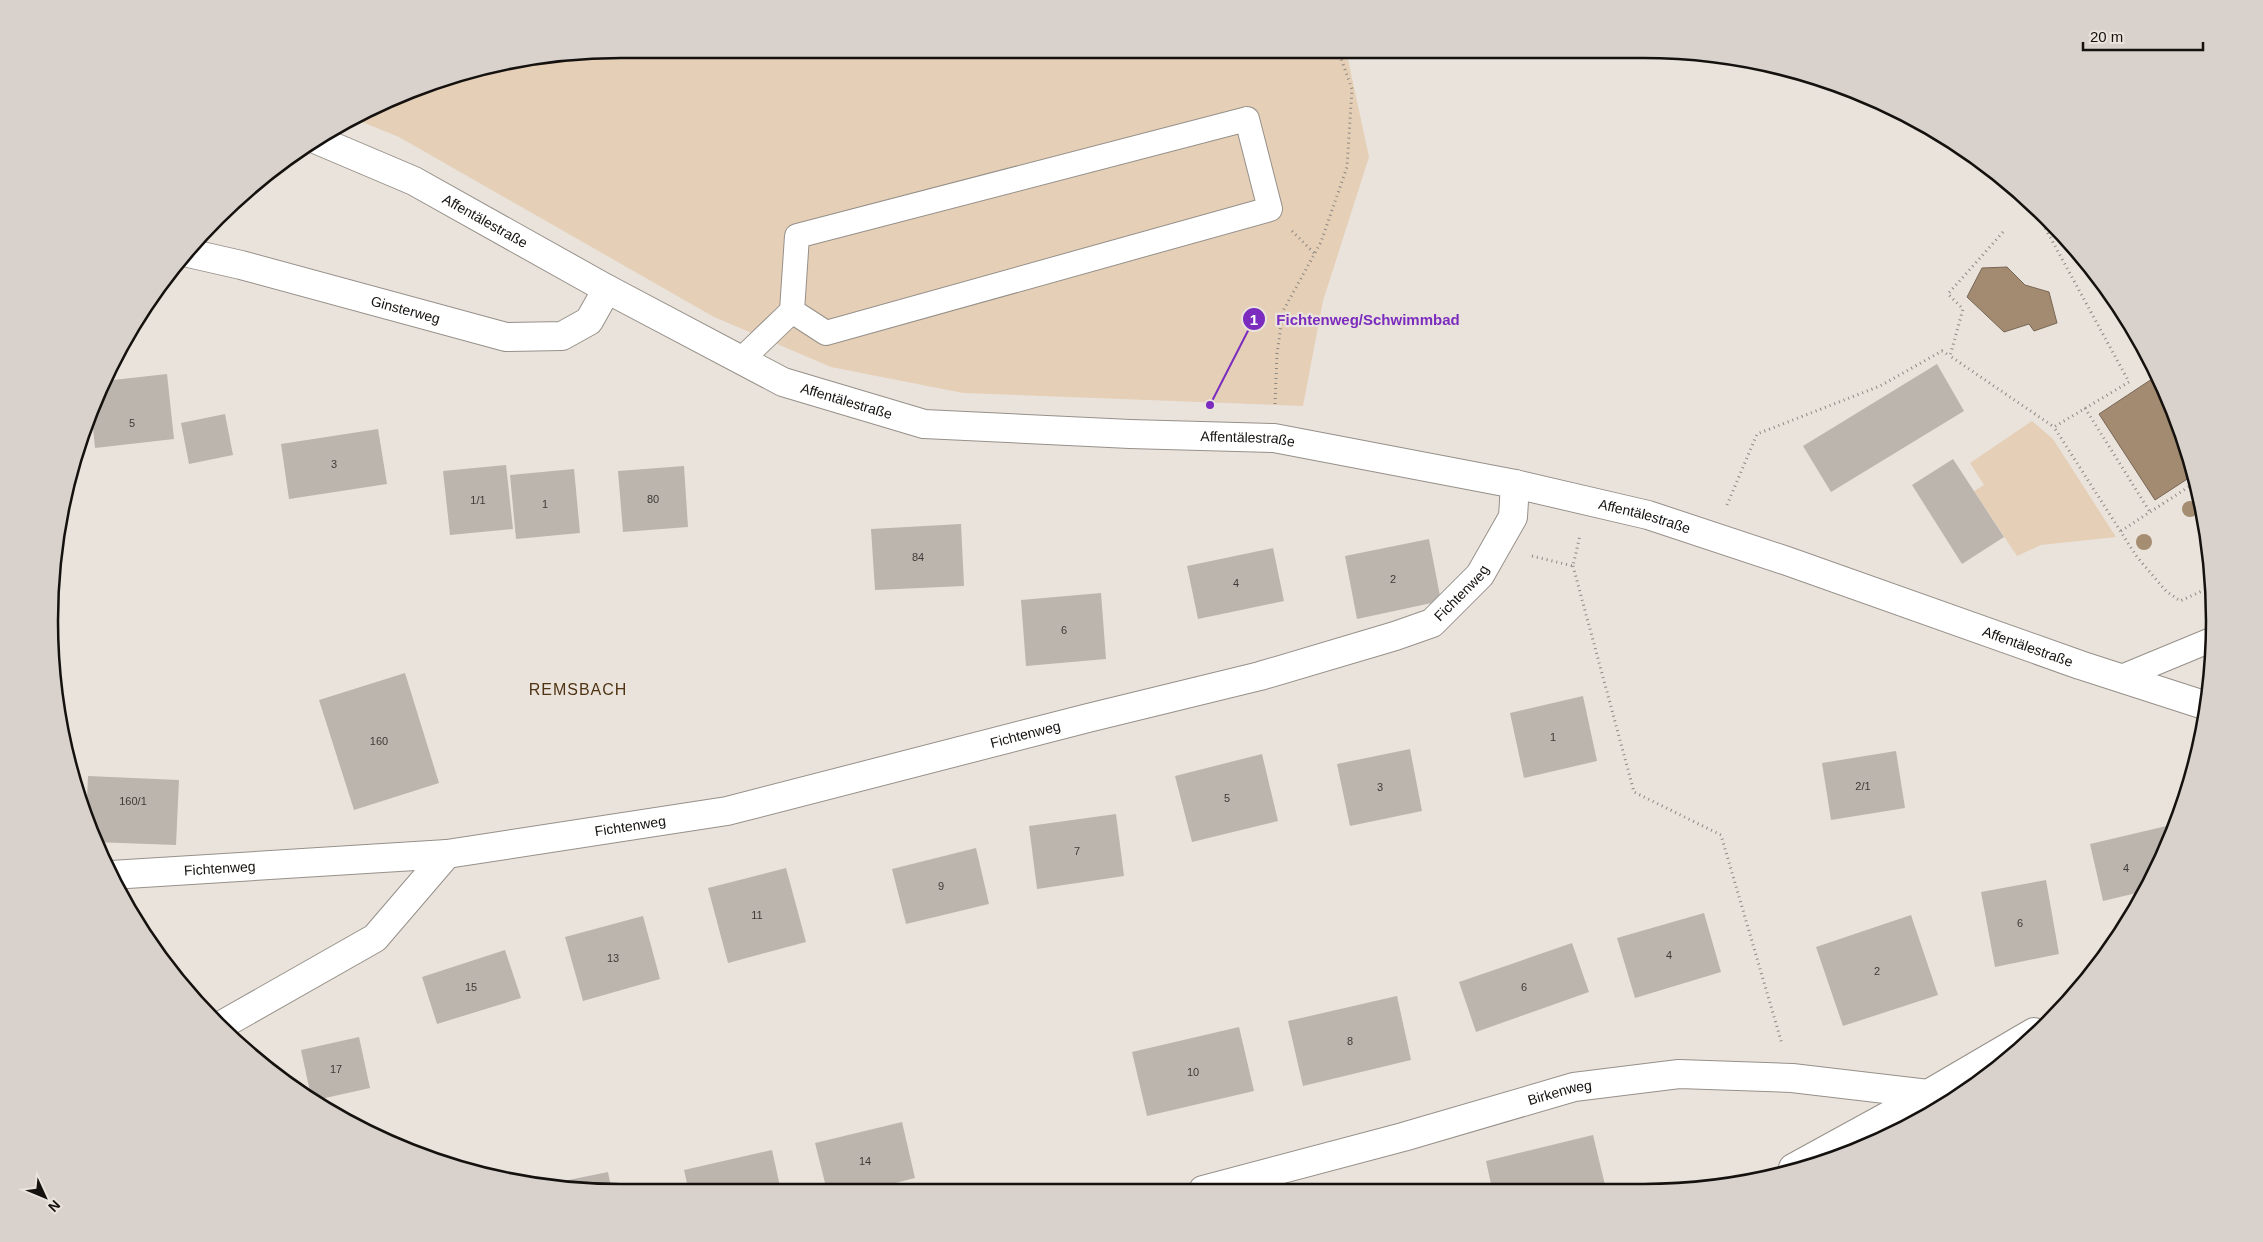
<svg xmlns="http://www.w3.org/2000/svg" width="2263" height="1242" font-family="Helvetica,sans-serif">
<style>
.green{fill:#e5cfb7}
.water{fill:#a38b71;stroke:#786654}
.building{fill:#bcb5ae}
.lines{fill:none;stroke-linecap:round;stroke-linejoin:round}
.service-casing{stroke:#969089;stroke-width:26}
.minor-casing{stroke:#969089;stroke-width:30}
.path{stroke:#8d8883;stroke-width:3;stroke-dasharray:1 4;stroke-linecap:butt}
.service{stroke:#fff;stroke-width:24}
.minor{stroke:#fff;stroke-width:28}
.tree{fill:#a48d71}
.labels{text-anchor:middle;dominant-baseline:central;stroke-width:4.5;stroke-linejoin:round;paint-order:stroke}
.number-label{font-size:11px;fill:#3e3a37}
.street-label{font-size:14px;fill:#14110f;stroke:#eae3dc}
.quarter-label{font-size:16px;letter-spacing:1px;fill:#4f3414;stroke:#eae3dc}
.rim{fill:none;stroke:#14110f;stroke-width:2.5}
.leader{fill:none;stroke:#7b2cbf;stroke-width:2}
.callout-dot{fill:#7b2cbf;stroke:#eae3dc;stroke-width:2}
.mark-label{font-size:15px;text-anchor:middle;font-weight:bold;fill:#fff}
.callout-label{font-size:15px;text-anchor:middle;font-weight:bold;fill:#7b2cbf;stroke:#eae3dc;stroke-width:4.5;stroke-linejoin:round;paint-order:stroke}
</style>
<rect width="100%" height="100%" fill="#eae3dc"/>
<!-- green -->
<g class="green">
<path d="M621 49 1346 50 1369 157 1323 301 1303 406 963 393 831 367 714 317 399 137 352 118 437 79 510 60Z"/>
<path d="M2032 421 2053 439 2116 537 2041 545 2017 556 1974 491 1984 485 1970 463Z"/>
</g>
<!-- water -->
<g class="water">
<path d="M2007 267 2025 285 2049 292 2057 323 2034 331 2029 324 2004 332 1967 297 1982 268Z"/>
<path d="M2158 375 2195 474 2155 500 2099 414Z"/>
</g>
<!-- building -->
<g class="building">
<path d="M1937 364 1964 411 1831 492 1803 446Z"/>
<path d="M167 374 174 439 95 448 91 407 104 381Z"/>
<path d="M225 414 233 455 189 464 181 423Z"/>
<path d="M378 429 387 484 289 499 281 444Z"/>
<path d="M1953 459 2004 537 1962 564 1912 485Z"/>
<path d="M506 465 513 529 450 535 443 471Z"/>
<path d="M684 466 688 527 623 532 618 471Z"/>
<path d="M574 469 580 533 516 539 510 475Z"/>
<path d="M961 524 964 586 875 590 871 529Z"/>
<path d="M1429 539 1441 601 1357 619 1345 556Z"/>
<path d="M1273 548 1284 601 1198 619 1187 566Z"/>
<path d="M1101 593 1106 659 1026 666 1021 600Z"/>
<path d="M405 673 439 783 354 810 319 700Z"/>
<path d="M1583 696 1597 761 1524 778 1510 713Z"/>
<path d="M1410 749 1422 811 1350 826 1337 764Z"/>
<path d="M1896 751 1905 808 1831 820 1822 763Z"/>
<path d="M1262 754 1278 821 1192 842 1175 776Z"/>
<path d="M88 776 179 780 176 845 93 842 86 822Z"/>
<path d="M1116 814 1124 876 1037 889 1029 826Z"/>
<path d="M2175 824 2145 891 2103 901 2090 844Z"/>
<path d="M976 848 989 904 906 924 892 869Z"/>
<path d="M786 868 806 942 728 963 708 888Z"/>
<path d="M2046 880 2059 954 1995 967 1981 892Z"/>
<path d="M1704 913 1721 972 1635 998 1617 938Z"/>
<path d="M1911 915 1938 995 1843 1026 1816 947Z"/>
<path d="M643 916 660 979 583 1001 565 937Z"/>
<path d="M1572 943 1589 992 1476 1032 1459 982Z"/>
<path d="M505 950 521 998 437 1024 422 977Z"/>
<path d="M1397 996 1411 1060 1303 1086 1288 1021Z"/>
<path d="M1239 1027 1254 1091 1147 1116 1132 1052Z"/>
<path d="M359 1037 370 1088 312 1101 301 1050Z"/>
<path d="M902 1122 915 1178 864 1191H827L815 1143Z"/>
<path d="M1593 1135 1606 1189H1492L1486 1161Z"/>
<path d="M772 1150 781 1191 689 1192 684 1170Z"/>
<path d="M608 1172 612 1192H584L544 1185Z"/>
</g>
<g class="lines">
<defs>
<g id="service">
<path d="M741 360 792 311 826 333 1270 209 1247 119 797 236 792 311"/>
<path d="M2119 678 2211 640"/>
</g>
<g id="minor">
<path id="s1" d="M315 139 414 181 607 289 783 382 924 424 1130 434 1274 438 1515 484 1648 515 1787 561 2080 665 2207 706"/>
<path id="s2" d="M184 252 241 265 506 337 562 336 589 321 607 289"/>
<path id="s3" d="M111 875 447 854 727 811 1088 718 1260 676 1395 636 1432 623 1480 575 1513 517 1515 484"/>
<path d="M220 1026 375 938 447 854"/>
<path d="M1793 1168 1928 1094 2034 1032"/>
<path id="s4" d="M1203 1190 1403 1137 1574 1087 1679 1074 1792 1078 1928 1094"/>
</g>
</defs>
<!-- service casing -->
<use href="#service" class="service-casing"/>
<!-- minor casing -->
<use href="#minor" class="minor-casing"/>
<!-- path -->
<g class="path">
<path d="M2047 221 2043 224 2129 382 2054 427 2137 557 2166 591 2180 601 2213 586"/>
<path d="M1292 231 1315 254"/>
<path d="M2003 232 1948 294 1963 309 1950 356 2054 427"/>
<path d="M1275 404 1277 354 1283 311 1321 242 1347 167 1352 89 1338 50"/>
<path d="M2085 408 2150 512"/>
<path d="M1727 505 1757 434 1880 386 1942 351 1950 356"/>
<path d="M2121 531 2196 482"/>
<path d="M1532 556 1573 566 1580 535"/>
<path d="M1573 566 1634 792 1721 835 1782 1044"/>
</g>
<!-- service -->
<use href="#service" class="service"/>
<!-- minor -->
<use href="#minor" class="minor"/>
</g>
<!-- trees -->
<g class="tree">
<circle cx="2190" cy="509" r="8"/>
<circle cx="2144" cy="542" r="8"/>
</g>
<g class="labels">
<!-- number labels -->
<g class="number-label">
<text x="132" y="423">5</text>
<text x="334" y="464">3</text>
<text x="653" y="499">80</text>
<text x="478" y="500">1/1</text>
<text x="545" y="504">1</text>
<text x="918" y="557">84</text>
<text x="1393" y="579">2</text>
<text x="1236" y="583">4</text>
<text x="1064" y="630">6</text>
<text x="1553" y="737">1</text>
<text x="379" y="741">160</text>
<text x="1863" y="786">2/1</text>
<text x="1380" y="787">3</text>
<text x="1227" y="798">5</text>
<text x="133" y="801">160/1</text>
<text x="1077" y="851">7</text>
<text x="2126" y="868">4</text>
<text x="941" y="886">9</text>
<text x="757" y="915">11</text>
<text x="2020" y="923">6</text>
<text x="1669" y="955">4</text>
<text x="613" y="958">13</text>
<text x="1877" y="971">2</text>
<text x="471" y="987">15</text>
<text x="1524" y="987">6</text>
<text x="1350" y="1041">8</text>
<text x="336" y="1069">17</text>
<text x="1193" y="1072">10</text>
<text x="865" y="1161">14</text>
</g>
<!-- street labels -->
<g class="street-label">
<text stroke="none"><textPath href="#s1" startOffset="189">Affentälestraße</textPath></text>
<text stroke="none"><textPath href="#s2" startOffset="229">Ginsterweg</textPath></text>
<text stroke="none"><textPath href="#s1" startOffset="594">Affentälestraße</textPath></text>
<text stroke="none"><textPath href="#s1" startOffset="999">Affentälestraße</textPath></text>
<text stroke="none"><textPath href="#s1" startOffset="1404">Affentälestraße</textPath></text>
<text stroke="none"><textPath href="#s3" startOffset="1392">Fichtenweg</textPath></text>
<text stroke="none"><textPath href="#s1" startOffset="1809">Affentälestraße</textPath></text>
<text stroke="none"><textPath href="#s3" startOffset="928">Fichtenweg</textPath></text>
<text stroke="none"><textPath href="#s3" startOffset="522">Fichtenweg</textPath></text>
<text stroke="none"><textPath href="#s3" startOffset="109">Fichtenweg</textPath></text>
<text stroke="none"><textPath href="#s4" startOffset="370">Birkenweg</textPath></text>
</g>
<!-- quarter labels -->
<g class="quarter-label">
<text x="578" y="689">REMSBACH</text>
</g>
</g>
<!-- crop -->
<path d="M0 0H2263V1242H0ZM621 58H1643A563 563 0 0 1 2206 621V621A563 563 0 0 1 1643 1184H621A563 563 0 0 1 58 621V621A563 563 0 0 1 621 58Z" fill="#d9d2cc" fill-rule="evenodd"/>
<path class="rim" d="M621 58H1643A563 563 0 0 1 2206 621V621A563 563 0 0 1 1643 1184H621A563 563 0 0 1 58 621V621A563 563 0 0 1 621 58Z"/>
<!-- callouts -->
<path class="leader" d="M1210 405L1254 319"/>
<g class="callout-dot">
<circle cx="1210" cy="405" r="5"/>
<circle cx="1254" cy="319" r="12"/>
</g>
<g class="mark-label">
<text x="1254" y="325">1</text>
</g>
<g class="callout-label">
<text x="1368" y="325">Fichtenweg/Schwimmbad</text>
</g>
<!-- north arrow -->
<g transform="translate(45 1197) rotate(134)" stroke="#eae3dc" stroke-width="4" paint-order="stroke">
<path d="M0-4L9 19L0 12L-9 19Z" fill="#14110f"/>
<text y="-8" font-size="14" font-weight="bold" text-anchor="middle" fill="#14110f">N</text>
</g>
<!-- scale -->
<path d="M2083 42v8h120v-8" fill="none" stroke="#14110f" stroke-width="2.5"/>
<text x="2090" y="42" font-size="15" fill="#14110f" stroke="#eae3dc" stroke-width="4" paint-order="stroke">20 m</text>
</svg>
